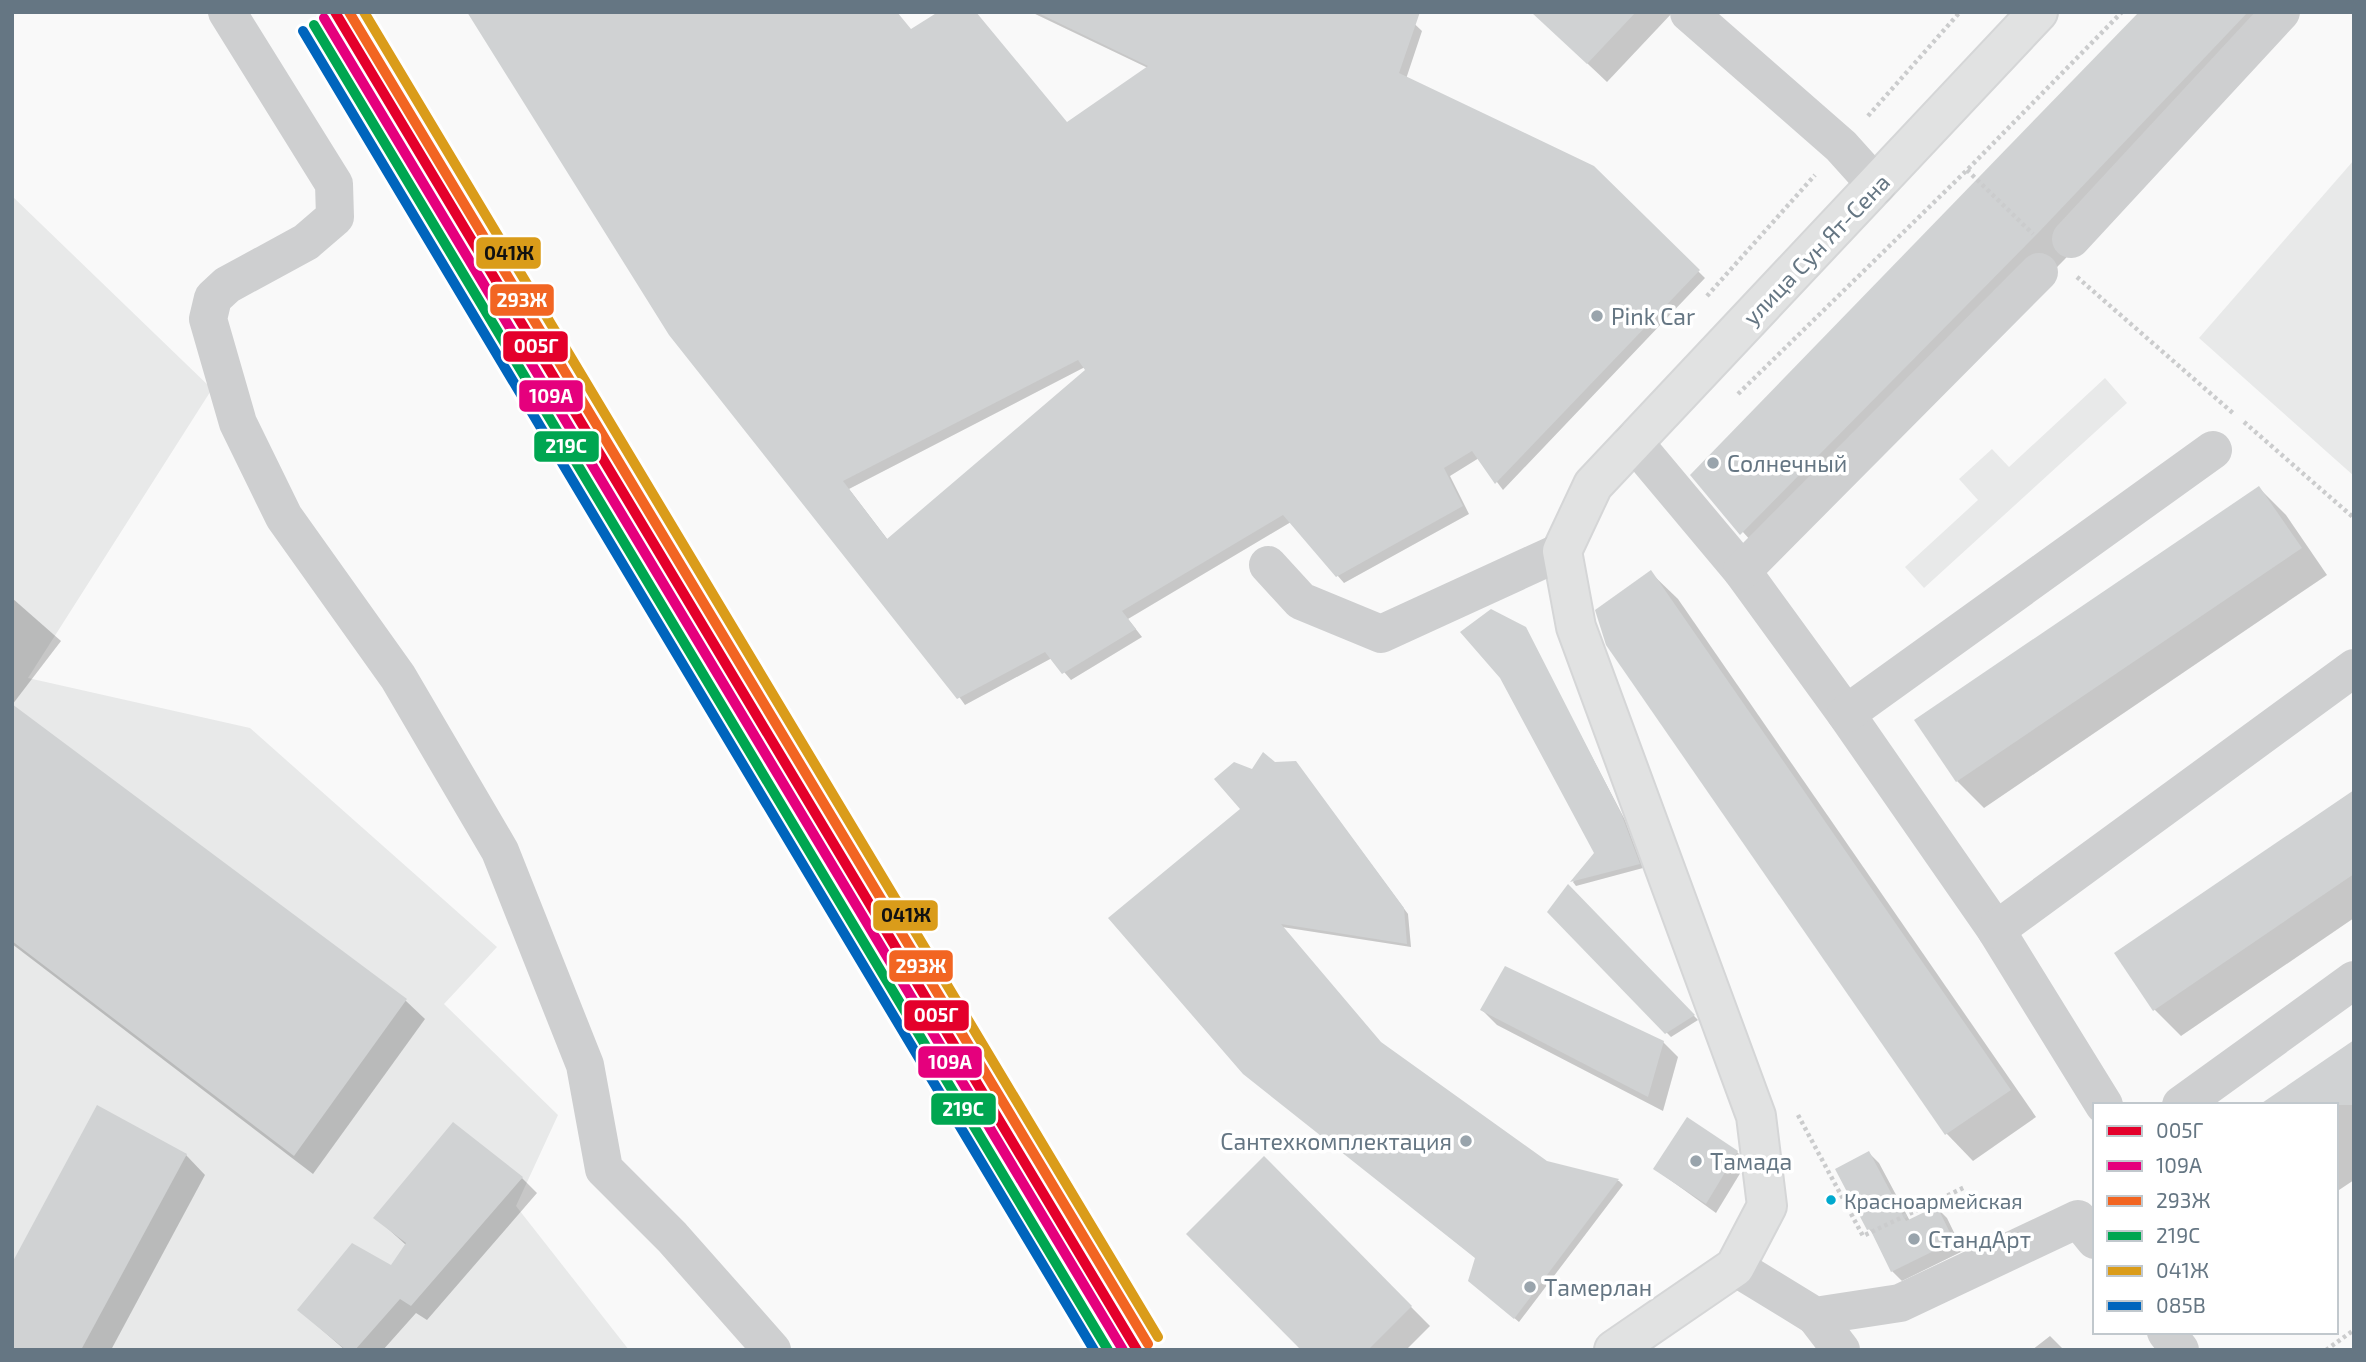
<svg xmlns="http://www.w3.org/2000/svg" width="2366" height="1362" font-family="'Exo 2',sans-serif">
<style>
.built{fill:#e8e9e9}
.shadow{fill:#0003;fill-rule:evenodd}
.building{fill:#d0d2d3;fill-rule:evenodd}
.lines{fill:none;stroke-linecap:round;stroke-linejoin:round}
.major-casing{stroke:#d5d6d7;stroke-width:42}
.path{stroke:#cbcccd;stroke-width:4.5;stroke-dasharray:3.5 3.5;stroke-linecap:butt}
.minor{stroke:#cecfd0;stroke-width:38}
.major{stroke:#e1e2e2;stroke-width:38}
.rail-1-casing{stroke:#fff;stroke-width:16}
.rail-2-casing{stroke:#fff;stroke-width:16}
.rail-3-casing{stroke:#fff;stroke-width:16}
.rail-4-casing{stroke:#fff;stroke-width:16}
.rail-5-casing{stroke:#fff;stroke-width:16}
.rail-6-casing{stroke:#fff;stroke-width:16}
.rail-1{stroke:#e4002b;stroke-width:10}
.rail-2{stroke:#e5007d;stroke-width:10}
.rail-3{stroke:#f26522;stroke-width:10}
.rail-4{stroke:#00a651;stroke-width:10}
.rail-5{stroke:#da9c1a;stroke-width:10}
.rail-6{stroke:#0065bd;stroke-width:10}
.poi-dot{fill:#99a4ac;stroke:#fff;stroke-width:2.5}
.bus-dot{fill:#00a9ce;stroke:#fff;stroke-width:2.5}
.labels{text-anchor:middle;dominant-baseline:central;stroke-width:7;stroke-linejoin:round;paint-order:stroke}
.bus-label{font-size:21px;fill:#657683;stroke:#fff;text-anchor:start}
.street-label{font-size:23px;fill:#657683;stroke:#fff}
.poi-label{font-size:23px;fill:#657683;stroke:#fff;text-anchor:start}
.line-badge{stroke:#fff;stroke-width:2.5}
.badge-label{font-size:19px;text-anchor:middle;font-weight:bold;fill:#fff}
.pale-badge-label{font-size:19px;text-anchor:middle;font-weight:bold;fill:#111}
</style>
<rect width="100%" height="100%" fill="#f9f9f9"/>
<!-- built -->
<g class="built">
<path d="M2354 160V476L2199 338Z"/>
<path d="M12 196 212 389 28 678 250 728 497 947 444 1004 558 1115 516 1206 629 1350H12Z"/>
<path d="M2105 378 2127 403 1924 588 1905 567 1978 500 1959 479 1992 449 2009 467Z"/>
</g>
<!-- shadow -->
<g class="shadow">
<path d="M469 12 911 30 1068 124 1148 68 1031 12H1402L1422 31 1406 79 1593 168 1705 278 1503 490 1479 458 1450 476 1469 514 1344 583 1291 522 1128 619 1142 637 1071 680 1052 658 965 705ZM1085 367 1087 370 888 540 849 489Z"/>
<path d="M1533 12H1673L1607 82Z"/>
<path d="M2142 12H2299L2064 260 1768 560 1692 475Z"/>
<path d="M2259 488 2286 515 2327 575 1984 808 1957 781Z"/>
<path d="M1651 573 1678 599 2036 1117 1973 1161 1947 1134 1608 645Z"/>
<path d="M12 598 61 641 12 705Z"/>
<path d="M1525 629 1625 820 1643 868 1576 886 1573 882 1596 853Z"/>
<path d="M12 707 406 1001 425 1019 313 1174 12 944Z"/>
<path d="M1274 764 1300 768 1408 914 1411 947 1282 927 1382 1045 1547 1162 1619 1181 1623 1185 1519 1322 1475 1285 1477 1259 1250 1078 1242 809 1253 771Z"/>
<path d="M2354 792V918L2181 1036 2154 1009Z"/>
<path d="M1569 887 1698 1020 1671 1037 1549 912Z"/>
<path d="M1482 1010 1663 1042 1678 1057 1663 1111 1497 1025Z"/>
<path d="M2354 1042V1180L2336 1192V1105Z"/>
<path d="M1737 1152 1747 1162 1716 1213 1655 1169Z"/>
<path d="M1869 1153 1879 1163 1910 1221 1937 1208 1947 1218 1963 1251 1902 1281 1892 1271 1875 1236 1869 1229Z"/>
<path d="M186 1155 205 1175 111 1350H12Z"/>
<path d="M1264 1159 1430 1326 1406 1350H1304Z"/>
<path d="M522 1178 537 1193 427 1320 416 1313 383 1350H345L299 1310 392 1267 406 1245 376 1218Z"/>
<path d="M2050 1336 2064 1350H2032Z"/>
</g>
<!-- building -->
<g class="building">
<path d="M467 12H897L911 29 938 12H976L1067 122 1148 66 1036 12H1420L1399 73 1594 166 1700 270 1495 484 1472 451 1444 468 1463 506 1336 577 1283 515 1122 611 1136 629 1062 674 1045 652 957 699 669 335ZM1078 360 1085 370 887 539 843 481Z"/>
<path d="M1531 12H1636L1587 64Z"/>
<path d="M2139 12H2248L2038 233 1740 535 1690 475Z"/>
<path d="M2259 486 2302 548 1956 782 1914 720Z"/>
<path d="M1651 570 2011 1090 1945 1135 1606 645 1595 610Z"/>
<path d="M1491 609 1526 627 1621 813 1640 864 1570 882 1594 853 1500 678 1460 632Z"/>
<path d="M12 704 407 999 294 1156 12 941Z"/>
<path d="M1263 752 1275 762 1296 761 1404 908 1407 944 1281 924 1381 1042 1547 1161 1619 1179 1514 1319 1468 1281 1475 1258 1243 1074 1108 918 1240 809 1214 779 1234 762 1252 769Z"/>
<path d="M2354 790V874L2153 1011 2114 953Z"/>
<path d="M1568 884 1695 1015 1665 1034 1547 912Z"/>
<path d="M1505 966 1664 1041 1648 1097 1480 1010Z"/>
<path d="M2354 1040V1105H2259Z"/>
<path d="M97 1105 187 1154 81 1350H12V1263Z"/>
<path d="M1687 1117 1738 1151 1706 1204 1653 1169Z"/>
<path d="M453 1122 523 1177 411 1306 400 1299 355 1350H346L297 1310 352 1243 391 1265 406 1243 373 1218Z"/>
<path d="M1869 1151 1906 1221 1937 1206 1954 1241 1891 1272 1870 1229 1867 1230 1835 1169Z"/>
<path d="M1264 1156 1412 1306 1368 1350H1301L1186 1234Z"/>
</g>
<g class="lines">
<defs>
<path id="major" d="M1614 1350 1735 1267 1767 1206 1756 1116 1576 627 1562 551 1593 485 2038 12"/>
</defs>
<!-- major casing -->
<use href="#major" class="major-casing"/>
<!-- path -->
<g class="path">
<path d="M1868 116 1960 12"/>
<path d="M1967 170 2033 234"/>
<path d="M2077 277 2234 414"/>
<path d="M1707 296 1815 175"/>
<path d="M1738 394 1967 170 2122 12"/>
<path d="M2244 422 2354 518"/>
<path d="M1798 1115 1863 1236 1965 1187"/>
<path d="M2326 1350 2354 1330"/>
</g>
<!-- minor -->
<g class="minor">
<path d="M227 12 334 184 335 217 306 242 227 285 213 298 208 319 238 423 284 517 398 677 500 851 585 1065 604 1169 672 1237 772 1350"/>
<path d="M1689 13 1841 146 1877 186"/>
<path d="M2071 239 2281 12"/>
<path d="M1633 441 1742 571 1846 714 1996 930 2104 1105"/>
<path d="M1268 565 1301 601 1381 634 1562 551"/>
<path d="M1742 571 2039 272"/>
<path d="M1846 714 2213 450"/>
<path d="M1996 930 2354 668"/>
<path d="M2181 1105 2354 980"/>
<path d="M1735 1267 1815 1316 1900 1303 2078 1219 2095 1240"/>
<path d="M1815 1316 1841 1350"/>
<path d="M2166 1332 2180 1350"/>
</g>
<!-- major -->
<use href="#major" class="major"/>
<defs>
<path id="rail-1" d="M335 12 1137 1350"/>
<path id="rail-2" d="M324 18 1123 1350"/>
<path id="rail-3" d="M349 12 1148 1344"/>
<path id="rail-4" d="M314 25 1108 1350"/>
<path id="rail-5" d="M364 12 1158 1337"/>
<path id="rail-6" d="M303 31 1094 1350"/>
</defs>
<!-- rail-1 casing -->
<use href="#rail-1" class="rail-1-casing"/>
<!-- rail-2 casing -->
<use href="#rail-2" class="rail-2-casing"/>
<!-- rail-3 casing -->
<use href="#rail-3" class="rail-3-casing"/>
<!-- rail-4 casing -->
<use href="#rail-4" class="rail-4-casing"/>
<!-- rail-5 casing -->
<use href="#rail-5" class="rail-5-casing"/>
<!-- rail-6 casing -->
<use href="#rail-6" class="rail-6-casing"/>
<!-- rail-1 -->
<use href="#rail-1" class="rail-1"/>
<!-- rail-2 -->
<use href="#rail-2" class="rail-2"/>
<!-- rail-3 -->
<use href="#rail-3" class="rail-3"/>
<!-- rail-4 -->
<use href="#rail-4" class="rail-4"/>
<!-- rail-5 -->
<use href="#rail-5" class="rail-5"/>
<!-- rail-6 -->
<use href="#rail-6" class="rail-6"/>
</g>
<!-- markers -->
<g class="poi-dot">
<circle cx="1597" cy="316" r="7"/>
<circle cx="1713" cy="463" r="7"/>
<circle cx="1466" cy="1141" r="7"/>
<circle cx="1696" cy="1161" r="7"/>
<circle cx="1914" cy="1239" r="7"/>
<circle cx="1530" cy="1287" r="7"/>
</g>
<circle class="bus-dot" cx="1831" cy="1200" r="6"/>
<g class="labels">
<!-- bus labels -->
<g class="bus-label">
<text x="1844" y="1200">Красноармейская</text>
</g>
<!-- street labels -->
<g class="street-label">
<text transform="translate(1816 249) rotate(-46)">улица Сун Ят-Сена</text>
</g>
<!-- poi labels -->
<g class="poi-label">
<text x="1611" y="316">Pink Car</text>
<text x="1727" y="463">Солнечный</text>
<text x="1452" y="1141" text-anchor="end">Сантехкомплектация</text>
<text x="1710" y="1161">Тамада</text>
<text x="1928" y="1239">СтандАрт</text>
<text x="1544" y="1287">Тамерлан</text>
</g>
</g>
<g class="line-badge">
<rect x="475" y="236" width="67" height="34" rx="7" fill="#da9c1a"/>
<rect x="489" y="283" width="66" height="34" rx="7" fill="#f26522"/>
<rect x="502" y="330" width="67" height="33" rx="7" fill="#e4002b"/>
<rect x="518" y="379" width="66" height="34" rx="7" fill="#e5007d"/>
<rect x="533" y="430" width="67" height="33" rx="7" fill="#00a651"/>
<rect x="872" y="899" width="67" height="33" rx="7" fill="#da9c1a"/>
<rect x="888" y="949" width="66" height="34" rx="7" fill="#f26522"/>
<rect x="903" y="999" width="67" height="33" rx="7" fill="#e4002b"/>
<rect x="917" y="1045" width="66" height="34" rx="7" fill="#e5007d"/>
<rect x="930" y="1092" width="67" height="34" rx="7" fill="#00a651"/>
</g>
<g class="badge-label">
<text x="522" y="307">293Ж</text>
<text x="536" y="353">005Г</text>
<text x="551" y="403">109А</text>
<text x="566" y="453">219С</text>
<text x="921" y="973">293Ж</text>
<text x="936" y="1022">005Г</text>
<text x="950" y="1069">109А</text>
<text x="963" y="1116">219С</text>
</g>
<g class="pale-badge-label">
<text x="509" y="260">041Ж</text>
<text x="906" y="922">041Ж</text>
</g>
<!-- border -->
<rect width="2366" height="1362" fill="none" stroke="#657683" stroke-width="28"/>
<!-- legend -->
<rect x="2093" y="1103" width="245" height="231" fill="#ffffff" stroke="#c1c8cd" stroke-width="2"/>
<rect x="2107" y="1126" width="35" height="10" fill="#e4002b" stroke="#c1c8cd" stroke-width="2"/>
<text x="2156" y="1138" font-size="21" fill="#657683">005Г</text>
<rect x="2107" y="1161" width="35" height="10" fill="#e5007d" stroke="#c1c8cd" stroke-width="2"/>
<text x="2156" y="1173" font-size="21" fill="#657683">109А</text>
<rect x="2107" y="1196" width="35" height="10" fill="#f26522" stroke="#c1c8cd" stroke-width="2"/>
<text x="2156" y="1208" font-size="21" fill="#657683">293Ж</text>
<rect x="2107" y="1231" width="35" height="10" fill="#00a651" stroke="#c1c8cd" stroke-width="2"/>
<text x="2156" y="1243" font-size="21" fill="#657683">219С</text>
<rect x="2107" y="1266" width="35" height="10" fill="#da9c1a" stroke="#c1c8cd" stroke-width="2"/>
<text x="2156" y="1278" font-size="21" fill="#657683">041Ж</text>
<rect x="2107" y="1301" width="35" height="10" fill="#0065bd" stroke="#c1c8cd" stroke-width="2"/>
<text x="2156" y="1313" font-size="21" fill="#657683">085В</text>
</svg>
